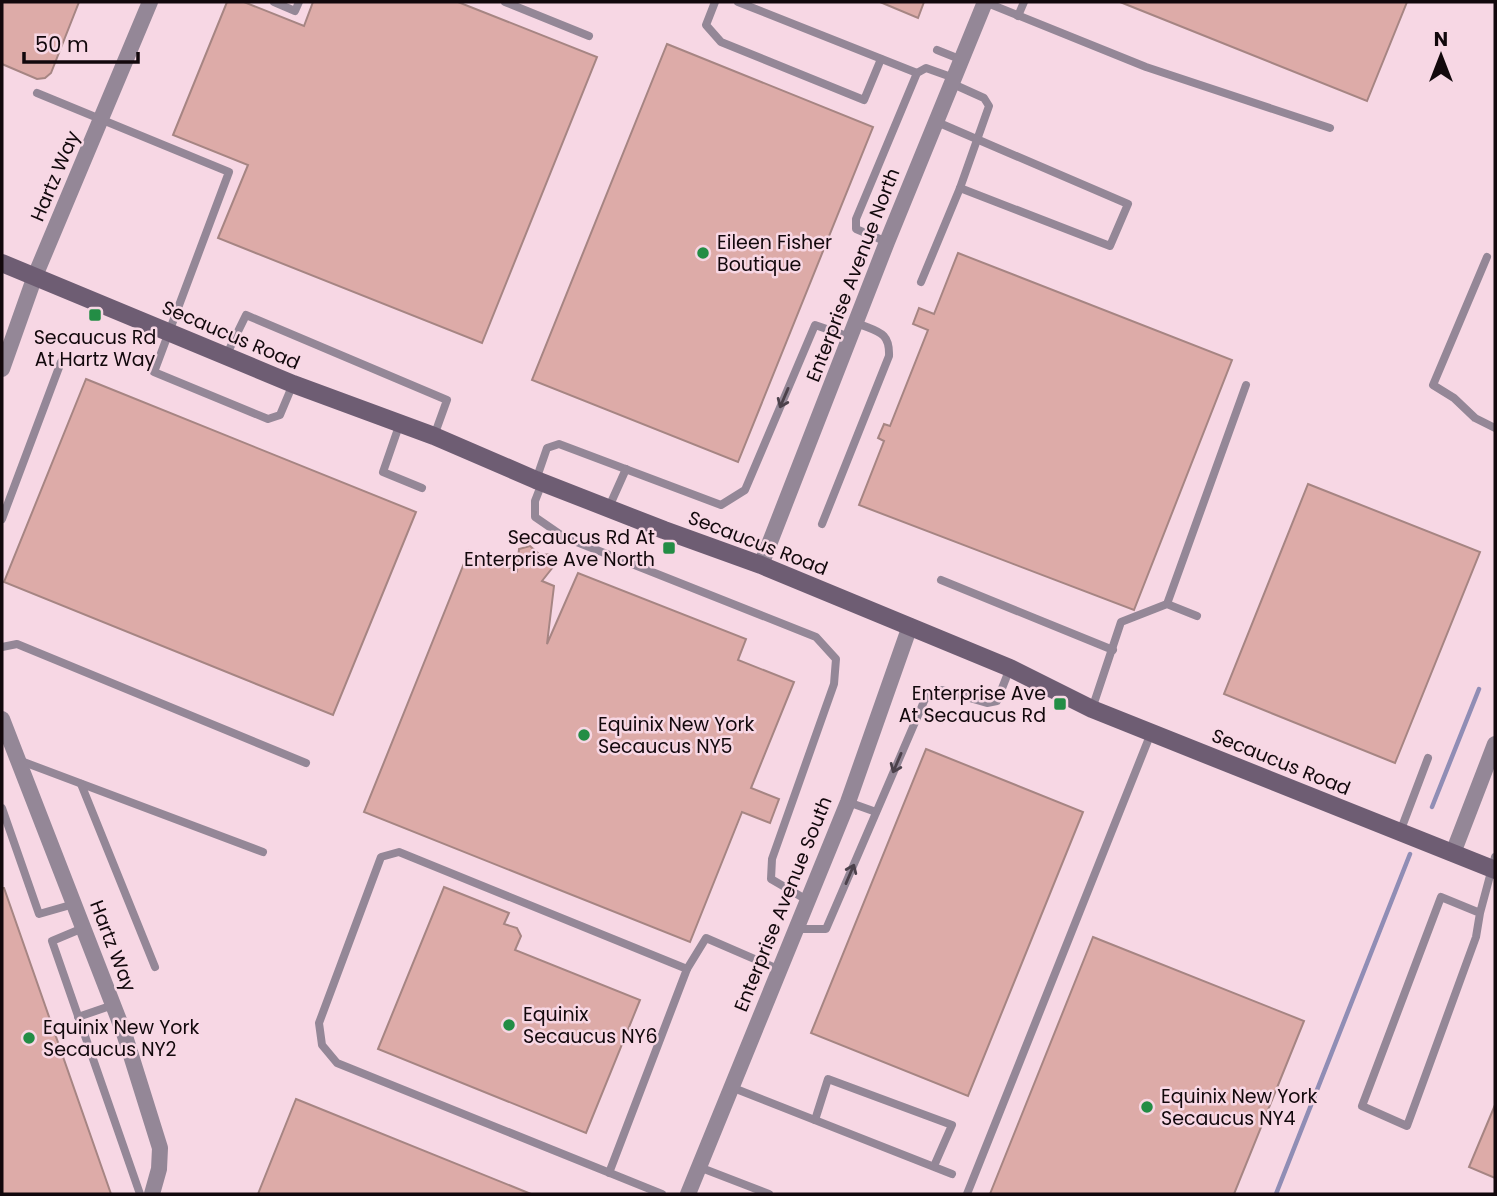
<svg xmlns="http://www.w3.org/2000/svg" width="1497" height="1196" font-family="Poppins,sans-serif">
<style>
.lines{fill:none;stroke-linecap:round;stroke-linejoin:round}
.stream{stroke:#908db5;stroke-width:4.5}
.building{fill:#ddaba8;stroke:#a68583;stroke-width:2}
.lane{stroke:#948797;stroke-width:8}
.street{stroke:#948797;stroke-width:16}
.secondary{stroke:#6e5d73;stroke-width:18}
.oneway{stroke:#4c414b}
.poi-dot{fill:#238d45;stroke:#f7d7e4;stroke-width:2.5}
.labels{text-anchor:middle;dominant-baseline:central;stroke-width:5;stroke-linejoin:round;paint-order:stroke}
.street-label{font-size:19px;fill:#12080c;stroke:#f7d7e4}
.poi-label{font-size:19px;fill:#12080c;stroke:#f7d7e4;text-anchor:start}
</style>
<rect width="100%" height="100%" fill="#f7d7e4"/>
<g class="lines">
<!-- stream -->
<g class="stream">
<path d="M1432 807 1479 689"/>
<path d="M1276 1194 1410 854"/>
</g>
</g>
<!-- building -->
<g class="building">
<path d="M2 2H79L51 73 45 78 37 79 2 64Z"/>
<path d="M227 2H244L304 26 313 2H458L597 57 482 343 218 238 248 165 173 135Z"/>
<path d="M880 2H924L918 18Z"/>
<path d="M1120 2H1407L1367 101Z"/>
<path d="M667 44 873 127 738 462 532 380Z"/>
<path d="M958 253 1232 360 1134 610 859 505 884 441 878 438 884 424 890 426 928 330 913 324 919 308 934 314Z"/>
<path d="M86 379 416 512 333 715 4 582Z"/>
<path d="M1308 484 1480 552 1395 763 1224 694Z"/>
<path d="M530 546 540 555 553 554 557 562 542 581 554 586 547 644 578 573 746 639 738 660 794 682 751 788 779 799 770 823 742 812 690 942 364 812 469 551 517 571 519 549Z"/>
<path d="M926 749 1083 812 968 1096 811 1033Z"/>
<path d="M444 887 509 913 504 924 517 928 521 936 515 950 640 1000 586 1133 378 1049Z"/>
<path d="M2 888H4L111 1194H2Z"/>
<path d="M1093 937 1304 1021 1234 1194H990Z"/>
<path d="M296 1099 531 1194H258Z"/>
<path d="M1495 1105V1178L1469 1167Z"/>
</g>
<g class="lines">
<!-- lane -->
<g class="lane">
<path d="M274 2 295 11 299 2"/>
<path d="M505 2 589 36"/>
<path d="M715 2 706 25 721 42 864 100 881 59"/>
<path d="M738 2 917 73"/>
<path d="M985 2 1146 67 1330 128"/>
<path d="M1018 16 1024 2"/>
<path d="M937 50 962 60"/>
<path d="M37 93 229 172 154 372 268 419 280 415 293 384"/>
<path d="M937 122 1128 204 1110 246 960 188"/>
<path d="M887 242 856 229V219L917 73 926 68 954 78"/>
<path d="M1487 257 1433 385 1454 398 1475 418 1495 428"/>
<path d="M921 282 960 188 989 106 984 98 953 84"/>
<path d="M226 356 246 315 447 400 434 436"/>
<path d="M400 423 383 472 422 488"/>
<path d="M536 480 547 448 559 444 721 505 745 490 815 325 850 337"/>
<path d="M542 483 535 501V517L564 537 816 637 836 659 834 684 772 859 771 879 807 900"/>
<path d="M609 507 626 469"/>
<path d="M2 519 61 362"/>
<path d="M822 524 889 356C890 331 877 332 857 323"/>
<path d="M941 580 1113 650"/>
<path d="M1167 604 1246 385"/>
<path d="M2 647 17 644 306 763"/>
<path d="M1092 709 1121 622 1167 604 1197 616"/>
<path d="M21 761 263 852"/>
<path d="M81 784 155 967"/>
<path d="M848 802 876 812"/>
<path d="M2 808 39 914 74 904"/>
<path d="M1400 832 1428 758"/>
<path d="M1480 913 1476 937 1407 1126 1362 1106 1441 897 1480 913 1495 857"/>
<path d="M83 928 52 941 140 1194"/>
<path d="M796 929H826L925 699 942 690 987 703 997 701 1010 668"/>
<path d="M687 969 706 938 780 970"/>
<path d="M78 1017 113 1005"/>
<path d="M731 1087 952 1174"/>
<path d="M815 1120 828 1079 952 1125 934 1166"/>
<path d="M699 1167 769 1194"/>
<path d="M609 1173 687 969 399 852 381 857 319 1023 322 1045 337 1063 662 1194"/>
<path d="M967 1194 1151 733"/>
</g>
<!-- street -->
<g class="street">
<path d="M2 369 35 276 150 2"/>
<path d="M761 565 887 242 985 2"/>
<path d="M2 719 124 1033 160 1148 159 1169 152 1194"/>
<path d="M1453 853 1495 744"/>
<path d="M688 1194 848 802 910 626"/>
</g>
<!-- secondary -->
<path class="secondary" d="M2 263 293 384 434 436 536 480 664 530 761 565 1010 668 1092 709 1495 870"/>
</g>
<!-- one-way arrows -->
<defs><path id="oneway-shaft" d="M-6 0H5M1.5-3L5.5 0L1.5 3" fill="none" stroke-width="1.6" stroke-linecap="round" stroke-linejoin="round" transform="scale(1.75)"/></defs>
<g class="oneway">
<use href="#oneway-shaft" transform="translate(784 398) rotate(113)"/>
<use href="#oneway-shaft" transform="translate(897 763) rotate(113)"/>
<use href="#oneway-shaft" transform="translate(850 874) rotate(-67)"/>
</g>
<!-- markers -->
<g class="poi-dot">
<circle cx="703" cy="253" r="7"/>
<rect x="88" y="308" width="14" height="14" rx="3.5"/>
<rect x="662" y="541" width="14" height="14" rx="3.5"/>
<rect x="1053" y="697" width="14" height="14" rx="3.5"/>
<circle cx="584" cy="735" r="7"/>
<circle cx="509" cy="1025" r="7"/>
<circle cx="29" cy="1038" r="7"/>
<circle cx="1147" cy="1107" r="7"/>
</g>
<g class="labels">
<!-- street labels -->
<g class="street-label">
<text transform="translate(55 176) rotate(-67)">Hartz Way</text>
<text transform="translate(853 275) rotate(-69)">Enterprise Avenue North</text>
<text transform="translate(231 335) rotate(23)">Secaucus Road</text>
<text transform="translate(758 543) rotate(21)">Secaucus Road</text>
<text transform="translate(1281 762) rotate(22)">Secaucus Road</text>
<text transform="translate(783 904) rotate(-68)">Enterprise Avenue South</text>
<text transform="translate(113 946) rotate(69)">Hartz Way</text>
</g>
<!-- poi labels -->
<g class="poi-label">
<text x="717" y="242">Eileen Fisher<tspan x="717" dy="22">Boutique</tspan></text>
<text x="95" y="337" text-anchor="middle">Secaucus Rd<tspan x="95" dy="22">At Hartz Way</tspan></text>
<text x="655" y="537" text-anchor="end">Secaucus Rd At<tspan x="655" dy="22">Enterprise Ave North</tspan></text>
<text x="1046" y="693" text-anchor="end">Enterprise Ave<tspan x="1046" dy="22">At Secaucus Rd</tspan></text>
<text x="598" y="724">Equinix New York<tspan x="598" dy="22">Secaucus NY5</tspan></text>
<text x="523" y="1014">Equinix<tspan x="523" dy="22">Secaucus NY6</tspan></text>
<text x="43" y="1027">Equinix New York<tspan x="43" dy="22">Secaucus NY2</tspan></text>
<text x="1161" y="1096">Equinix New York<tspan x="1161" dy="22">Secaucus NY4</tspan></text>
</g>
</g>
<!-- border -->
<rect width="1497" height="1196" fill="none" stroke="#12080c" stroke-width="7"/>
<!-- north arrow -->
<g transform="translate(1441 56)" stroke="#f7d7e4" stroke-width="5" paint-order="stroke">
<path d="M0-5L12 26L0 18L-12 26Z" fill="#12080c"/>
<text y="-10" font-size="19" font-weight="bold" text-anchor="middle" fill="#12080c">N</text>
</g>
<!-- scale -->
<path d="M24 52v10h114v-10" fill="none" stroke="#12080c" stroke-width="3.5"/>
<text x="35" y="52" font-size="21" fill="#12080c" stroke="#f7d7e4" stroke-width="5" paint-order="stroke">50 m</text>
</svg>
